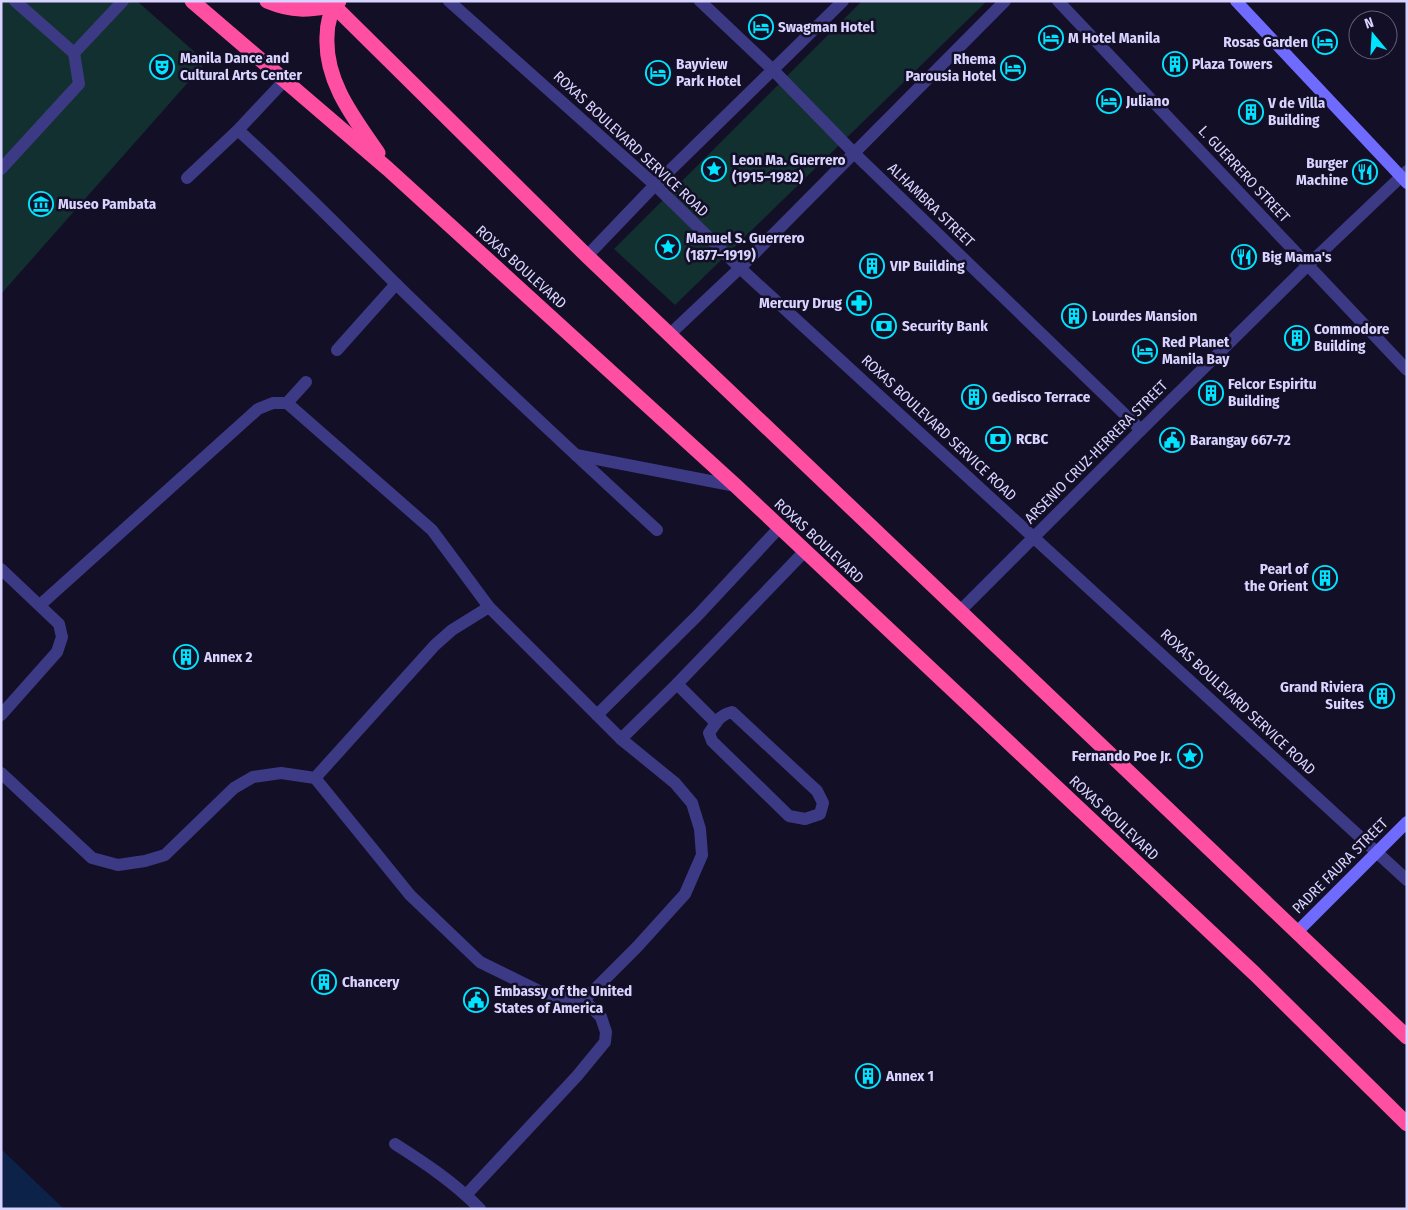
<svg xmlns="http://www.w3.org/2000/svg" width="1408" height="1210" font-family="'Fira Sans Condensed',sans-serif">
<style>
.green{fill:#12302f}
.water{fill:#0c2248}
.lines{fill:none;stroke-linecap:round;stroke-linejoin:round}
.lane{stroke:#3d3a85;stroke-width:12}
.street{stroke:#3d3a85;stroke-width:12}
.secondary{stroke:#6f6bff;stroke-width:12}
.highway{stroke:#ff4fa3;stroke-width:15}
.labels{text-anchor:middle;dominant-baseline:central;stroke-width:5;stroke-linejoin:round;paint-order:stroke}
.poi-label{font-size:15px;font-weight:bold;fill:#d9d4ff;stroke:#130f26;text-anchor:start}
.street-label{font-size:15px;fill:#d9d4ff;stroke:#130f26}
</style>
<rect width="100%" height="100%" fill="#130f26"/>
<!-- green -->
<g class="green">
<path d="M1 1H137L206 62 1 294Z"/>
<path d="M862 1H987L675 305 614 249Z"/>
</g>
<!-- water -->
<path class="water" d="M1 1149 64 1209H1Z"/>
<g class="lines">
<!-- lane -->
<g class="lane">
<path d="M15 1 74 53 123 1"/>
<path d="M284 81 238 130C292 179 343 231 395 283 481 367 569 449 657 530"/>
<path d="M1 169 79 84 74 53"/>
<path d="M187 178 238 130"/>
<path d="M337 350 396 284"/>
<path d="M287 403 306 382"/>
<path d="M576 455 736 486"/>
<path d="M1 569 59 624 62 637 57 652 1 715"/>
<path d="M40 605 258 409 273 403H287L432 530 489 607"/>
<path d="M677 684 716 723"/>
<path d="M732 712 817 791 823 803 820 814 805 819 789 816 712 741 709 733C717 722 719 715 732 712Z"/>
<path d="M597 715 698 615 779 528"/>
<path d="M621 739 677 684 804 552"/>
<path d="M1 773 92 858 118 865 145 861 165 855 234 788 253 777 281 773 315 778 410 895 480 962 545 994 584 1000 601 1017 606 1032 605 1042 577 1076 466 1195"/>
<path d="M315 778 435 645 452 630 489 607 621 739 675 783 692 803 700 829 702 855 685 894 637 947 584 1000"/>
<path d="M395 1144C425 1163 455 1183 480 1209"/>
</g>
<!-- street -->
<g class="street">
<path d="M449 1 655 185 740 268 1407 880"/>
<path d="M700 1 773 70 854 153 1141 430"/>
<path d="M1058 1 1407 370"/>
<path d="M587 256 655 185 843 1"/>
<path d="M669 335 740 268 1005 1"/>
<path d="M960 611 1141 430 1308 265 1407 171"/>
</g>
<!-- secondary -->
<g class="secondary">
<path d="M1236 1 1407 183"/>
<path d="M1296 933 1407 822"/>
</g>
<!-- highway -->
<g class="highway">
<path d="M192 1 388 169 736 486 1255 974 1407 1124"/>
<path d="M267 1C294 12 307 10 335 6"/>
<path d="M329 1 587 256 1407 1037"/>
<path d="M339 1C330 11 327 24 327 37 325 82 354 118 378 153"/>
</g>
</g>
<!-- icons -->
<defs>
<symbol id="hotel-ring" viewBox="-11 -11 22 22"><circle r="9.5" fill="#130f26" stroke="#00e5ff" stroke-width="1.5"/><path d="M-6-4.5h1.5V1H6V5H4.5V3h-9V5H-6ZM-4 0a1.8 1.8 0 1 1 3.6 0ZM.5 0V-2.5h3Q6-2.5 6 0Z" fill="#00e5ff"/></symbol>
<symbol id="building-ring" viewBox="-11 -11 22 22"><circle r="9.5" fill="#130f26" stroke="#00e5ff" stroke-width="1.5"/><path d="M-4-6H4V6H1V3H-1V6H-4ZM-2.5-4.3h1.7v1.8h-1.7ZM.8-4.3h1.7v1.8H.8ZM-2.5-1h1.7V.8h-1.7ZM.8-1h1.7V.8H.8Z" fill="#00e5ff"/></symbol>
<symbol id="theatre-ring" viewBox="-11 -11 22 22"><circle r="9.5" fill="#130f26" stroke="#00e5ff" stroke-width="1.5"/><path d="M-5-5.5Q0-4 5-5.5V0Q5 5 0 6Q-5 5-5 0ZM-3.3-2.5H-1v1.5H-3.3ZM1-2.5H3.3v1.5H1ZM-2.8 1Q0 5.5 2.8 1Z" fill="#00e5ff"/></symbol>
<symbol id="sight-ring" viewBox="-11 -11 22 22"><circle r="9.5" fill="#130f26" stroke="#00e5ff" stroke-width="1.5"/><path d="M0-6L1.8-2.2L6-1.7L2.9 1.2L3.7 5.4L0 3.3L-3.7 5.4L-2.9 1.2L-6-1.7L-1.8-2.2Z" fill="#00e5ff"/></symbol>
<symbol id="restaurant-ring" viewBox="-11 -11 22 22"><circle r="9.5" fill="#130f26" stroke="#00e5ff" stroke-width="1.5"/><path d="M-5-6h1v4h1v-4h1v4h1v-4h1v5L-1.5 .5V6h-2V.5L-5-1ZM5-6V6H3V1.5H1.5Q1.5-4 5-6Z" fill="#00e5ff"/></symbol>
<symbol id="museum-ring" viewBox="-11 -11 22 22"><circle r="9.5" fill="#130f26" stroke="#00e5ff" stroke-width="1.5"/><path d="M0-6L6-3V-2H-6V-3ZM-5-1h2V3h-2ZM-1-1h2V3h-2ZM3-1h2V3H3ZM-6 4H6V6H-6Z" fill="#00e5ff"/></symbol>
<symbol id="pharmacy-ring" viewBox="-11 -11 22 22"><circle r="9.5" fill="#130f26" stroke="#00e5ff" stroke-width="1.5"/><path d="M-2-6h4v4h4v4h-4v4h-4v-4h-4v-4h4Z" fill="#00e5ff"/></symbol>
<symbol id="bank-ring" viewBox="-11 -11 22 22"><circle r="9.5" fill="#130f26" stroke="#00e5ff" stroke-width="1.5"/><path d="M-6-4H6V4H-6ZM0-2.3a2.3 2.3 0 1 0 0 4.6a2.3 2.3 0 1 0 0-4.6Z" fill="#00e5ff"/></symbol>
<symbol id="civic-ring" viewBox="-11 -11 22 22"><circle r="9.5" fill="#130f26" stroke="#00e5ff" stroke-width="1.5"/><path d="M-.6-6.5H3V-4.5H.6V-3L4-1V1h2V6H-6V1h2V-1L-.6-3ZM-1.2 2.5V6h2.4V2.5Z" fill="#00e5ff"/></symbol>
</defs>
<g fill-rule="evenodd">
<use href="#hotel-ring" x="747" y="13" width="28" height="28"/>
<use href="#hotel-ring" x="1037" y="24" width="28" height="28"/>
<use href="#hotel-ring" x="1311" y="28" width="28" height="28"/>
<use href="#building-ring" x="1161" y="50" width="28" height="28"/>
<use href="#theatre-ring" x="148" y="53" width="28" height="28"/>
<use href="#hotel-ring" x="999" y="54" width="28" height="28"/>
<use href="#hotel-ring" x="644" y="59" width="28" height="28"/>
<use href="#hotel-ring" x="1095" y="87" width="28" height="28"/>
<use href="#building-ring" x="1237" y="98" width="28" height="28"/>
<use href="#sight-ring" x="700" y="155" width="28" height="28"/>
<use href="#restaurant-ring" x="1351" y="158" width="28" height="28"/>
<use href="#museum-ring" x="27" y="190" width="28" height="28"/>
<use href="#sight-ring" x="654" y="233" width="28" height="28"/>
<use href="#restaurant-ring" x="1230" y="243" width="28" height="28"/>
<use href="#building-ring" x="858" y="252" width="28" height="28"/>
<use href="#pharmacy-ring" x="845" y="289" width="28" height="28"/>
<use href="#building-ring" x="1060" y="302" width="28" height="28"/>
<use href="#bank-ring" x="870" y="312" width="28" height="28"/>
<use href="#building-ring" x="1283" y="324" width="28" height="28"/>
<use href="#hotel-ring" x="1131" y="337" width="28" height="28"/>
<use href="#building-ring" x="1197" y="379" width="28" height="28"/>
<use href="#building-ring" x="960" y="383" width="28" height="28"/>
<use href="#bank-ring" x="984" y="425" width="28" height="28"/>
<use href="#civic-ring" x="1158" y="426" width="28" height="28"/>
<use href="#building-ring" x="1311" y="564" width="28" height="28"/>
<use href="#building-ring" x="172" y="643" width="28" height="28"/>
<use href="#building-ring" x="1368" y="682" width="28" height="28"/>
<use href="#sight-ring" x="1176" y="742" width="28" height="28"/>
<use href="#building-ring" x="310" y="968" width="28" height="28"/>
<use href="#civic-ring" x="462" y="986" width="28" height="28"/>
<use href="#building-ring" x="854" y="1062" width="28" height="28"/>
</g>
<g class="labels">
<!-- poi labels -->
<g class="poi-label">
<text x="778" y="27">Swagman Hotel</text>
<text x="1068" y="38">M Hotel Manila</text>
<text x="1308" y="42" text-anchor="end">Rosas Garden</text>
<text x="180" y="58">Manila Dance and<tspan x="180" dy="17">Cultural Arts Center</tspan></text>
<text x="996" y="59" text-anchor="end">Rhema<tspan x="996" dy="17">Parousia Hotel</tspan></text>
<text x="676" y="64">Bayview<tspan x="676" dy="17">Park Hotel</tspan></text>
<text x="1192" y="64">Plaza Towers</text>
<text x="1126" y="101">Juliano</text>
<text x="1268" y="103">V de Villa<tspan x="1268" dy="17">Building</tspan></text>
<text x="732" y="160">Leon Ma. Guerrero<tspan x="732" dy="17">(1915–1982)</tspan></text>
<text x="1348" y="163" text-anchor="end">Burger<tspan x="1348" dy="17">Machine</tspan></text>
<text x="58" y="204">Museo Pambata</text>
<text x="686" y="238">Manuel S. Guerrero<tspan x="686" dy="17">(1877–1919)</tspan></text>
<text x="1262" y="257">Big Mama's</text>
<text x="890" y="266">VIP Building</text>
<text x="842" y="303" text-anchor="end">Mercury Drug</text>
<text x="1092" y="316">Lourdes Mansion</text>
<text x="902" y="326">Security Bank</text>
<text x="1314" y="329">Commodore<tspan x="1314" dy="17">Building</tspan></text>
<text x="1162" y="342">Red Planet<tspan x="1162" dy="17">Manila Bay</tspan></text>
<text x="1228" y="384">Felcor Espiritu<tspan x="1228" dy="17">Building</tspan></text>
<text x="992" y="397">Gedisco Terrace</text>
<text x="1016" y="439">RCBC</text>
<text x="1190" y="440">Barangay 667-72</text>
<text x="1308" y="569" text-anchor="end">Pearl of<tspan x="1308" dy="17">the Orient</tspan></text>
<text x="204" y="657">Annex 2</text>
<text x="1364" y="687" text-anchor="end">Grand Riviera<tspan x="1364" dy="17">Suites</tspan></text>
<text x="1172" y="756" text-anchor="end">Fernando Poe Jr.</text>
<text x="342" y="982">Chancery</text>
<text x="494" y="991">Embassy of the United<tspan x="494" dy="17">States of America</tspan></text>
<text x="886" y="1076">Annex 1</text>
</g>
<!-- street labels -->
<g class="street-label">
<text transform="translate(631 144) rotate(43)">ROXAS BOULEVARD SERVICE ROAD</text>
<text transform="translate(1244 174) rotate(47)">L. GUERRERO STREET</text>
<text transform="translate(931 205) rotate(44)">ALHAMBRA STREET</text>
<text transform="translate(521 267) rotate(42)">ROXAS BOULEVARD</text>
<text transform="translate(939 428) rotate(43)">ROXAS BOULEVARD SERVICE ROAD</text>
<text transform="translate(1096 452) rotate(-45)">ARSENIO CRUZ-HERRERA STREET</text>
<text transform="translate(819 541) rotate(43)">ROXAS BOULEVARD</text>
<text transform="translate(1238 702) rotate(43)">ROXAS BOULEVARD SERVICE ROAD</text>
<text transform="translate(1114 818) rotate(43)">ROXAS BOULEVARD</text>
<text transform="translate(1340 866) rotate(-45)">PADRE FAURA STREET</text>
</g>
</g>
<!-- border -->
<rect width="1408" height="1210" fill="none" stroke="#d9d4ff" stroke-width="5"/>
<!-- north arrow -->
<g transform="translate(1373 35) rotate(342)"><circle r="24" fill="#130f26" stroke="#625e7d"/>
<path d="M0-4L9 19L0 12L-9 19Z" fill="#00e5ff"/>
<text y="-8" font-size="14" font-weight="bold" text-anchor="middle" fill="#d9d4ff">N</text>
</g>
</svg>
